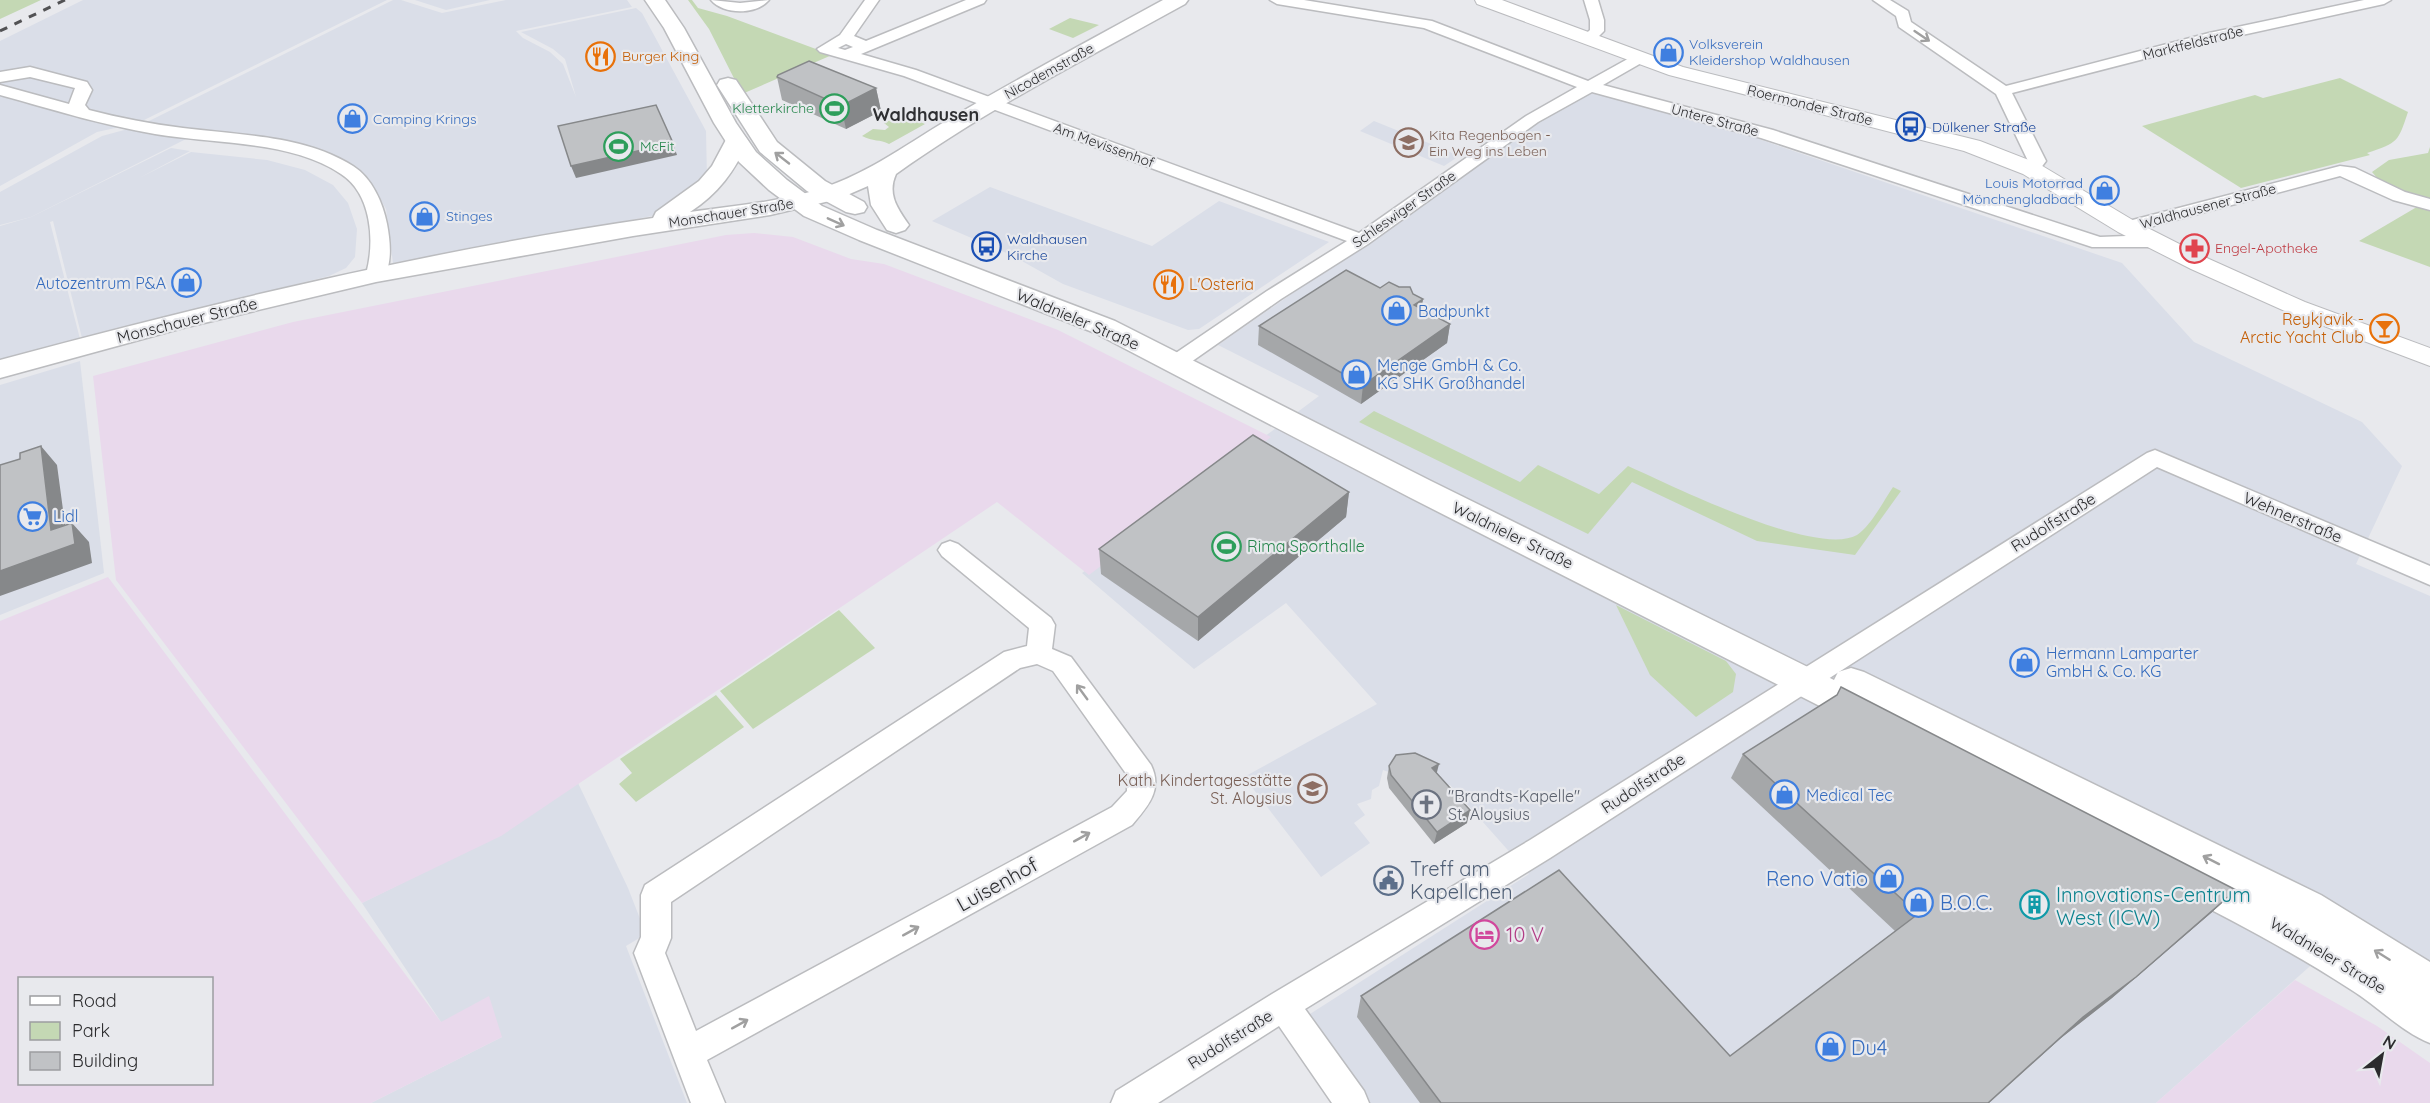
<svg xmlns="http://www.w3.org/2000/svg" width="2430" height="1103" font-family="Quicksand,sans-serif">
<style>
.built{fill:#dadee8}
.industrial{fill:#e9d9ec;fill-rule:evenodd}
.green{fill:#c4d8b4}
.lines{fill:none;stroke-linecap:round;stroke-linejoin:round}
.minor-casing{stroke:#bbbcbf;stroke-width:3}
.tertiary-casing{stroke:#bbbcbf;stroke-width:2}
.secondary-casing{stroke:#bbbcbf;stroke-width:3}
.primary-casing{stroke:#bbbcbf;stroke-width:3}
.minor{fill:#fff;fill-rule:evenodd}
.tertiary{fill:#fff;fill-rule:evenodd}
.secondary{fill:#fff;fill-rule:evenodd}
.primary{fill:#fff;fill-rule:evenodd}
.rail{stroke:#525254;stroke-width:3;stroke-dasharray:8 8;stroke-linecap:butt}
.wall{fill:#a5a7a9}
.shaded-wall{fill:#86888a}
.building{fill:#c0c2c5;stroke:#86888a;stroke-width:1.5}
.oneway{stroke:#a0a0a0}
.labels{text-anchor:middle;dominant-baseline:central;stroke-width:4.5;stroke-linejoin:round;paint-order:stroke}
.far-street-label{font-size:14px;fill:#2b2b2d;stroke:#e8e9ed}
.far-shop-label{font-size:14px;fill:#366cbe;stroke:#e8e9ed;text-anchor:start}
.far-food-label{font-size:14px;fill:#c56008;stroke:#e8e9ed;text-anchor:start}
.far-leisure-label{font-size:14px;fill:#27864d;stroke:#e8e9ed;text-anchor:end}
.far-transit-label{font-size:14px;fill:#164399;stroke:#e8e9ed;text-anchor:start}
.far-education-label{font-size:14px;fill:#785e54;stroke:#e8e9ed;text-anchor:start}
.far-health-label{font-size:14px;fill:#be3a42;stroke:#e8e9ed;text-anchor:start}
.shop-label{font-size:16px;fill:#366cbe;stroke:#e8e9ed;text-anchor:start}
.food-label{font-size:16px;fill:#c56008;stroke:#e8e9ed;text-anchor:start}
.street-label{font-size:16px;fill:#2b2b2d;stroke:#e8e9ed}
.leisure-label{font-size:16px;fill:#27864d;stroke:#e8e9ed;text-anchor:start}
.education-label{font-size:16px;fill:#785e54;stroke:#e8e9ed;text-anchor:end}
.worship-label{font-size:16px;fill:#5b616d;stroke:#e8e9ed;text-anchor:start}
.far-district-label{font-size:18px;font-weight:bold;fill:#2e2f32;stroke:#e8e9ed}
.near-service-label{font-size:20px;fill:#4e5e75;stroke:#e8e9ed;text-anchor:start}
.near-shop-label{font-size:20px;fill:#366cbe;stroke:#e8e9ed;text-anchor:start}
.near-street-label{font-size:20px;fill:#2b2b2d;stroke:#e8e9ed}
.near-culture-label{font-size:20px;fill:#0d838f;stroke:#e8e9ed;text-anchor:start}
.near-hotel-label{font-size:20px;fill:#b23c85;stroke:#e8e9ed;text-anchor:start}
</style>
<rect width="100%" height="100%" fill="#e8e9ed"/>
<!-- built -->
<g class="built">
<path d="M83 0H387L138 123 97 132 0 186V41Z"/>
<path d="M393 0H401L442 13 506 0H627L632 7 516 31 523 38 550 52 563 64 576 97 565 59 553 49 521 32 636 8 642 13 706 131 707 180 674 212 393 263 386 209 369 180 356 172 303 151 192 136 31 217 0 225V192L102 136 139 126 155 118Z"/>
<path d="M415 0H490L446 10Z"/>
<path d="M1584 91 1732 130 2122 263 2194 342 2362 422 2402 466 2356 564 2430 596V986L2353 928 2156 1103H1355L1299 1021 1529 874 1450 785 1439 790 1383 770 1379 786 1372 790 1371 799 1357 804 1365 815 1354 823 1370 843 1321 877 1244 777 1377 704 1286 603 1194 669 1082 573 1319 396 1218 345Z"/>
<path d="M1374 121 1436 146 1459 156 1444 166 1360 131Z"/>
<path d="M171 148 190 151 139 178 191 152 267 160 305 170 333 185 348 203 357 229 355 257 346 268 329 276 82 338 53 221 50 222 80 339 0 361V226L31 217Z"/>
<path d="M990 187 1152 246 1219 201 1329 242 1199 329 1188 330 1063 284 1011 255 932 221Z"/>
<path d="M80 361 104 573 0 615V385Z"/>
<path d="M578 783 628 888 646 934 626 946 687 1103H371L502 1037 441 1022 362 903 497 836Z"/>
</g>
<!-- industrial -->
<g class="industrial">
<path d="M754 233 793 237 851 259 884 264 1058 330 1271 437 1089 575 997 502 501 836 362 903 116 580 93 376 293 322 726 235Z"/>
<path d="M108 577 441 1022 489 996 502 1037 371 1103H0V621ZM20 978H212V1084H20Z"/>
<path d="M2295 980 2377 1026 2430 1063V1103H2156Z"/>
</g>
<!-- green -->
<g class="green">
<path d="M0 0H41L0 19Z"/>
<path d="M688 0H692L698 8 727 16 832 55 742 94 709 29Z"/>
<path d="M1070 18 1099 25 1073 38 1049 29Z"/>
<path d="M2340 78 2408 112C2398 142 2398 143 2367 153L2370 155 2241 188 2142 126 2255 95 2263 98Z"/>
<path d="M898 116 909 117 925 124 889 144C880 139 873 142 862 136L873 129 885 130 889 127 884 123Z"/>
<path d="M2430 147V267L2359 241 2427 201 2385 187 2372 172 2389 160 2428 153Z"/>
<path d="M1374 411 1520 482 1538 465 1599 494 1628 466C1671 485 1816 558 1857 535 1871 526 1884 500 1893 487L1901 491 1855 555 1757 541 1632 482 1588 534 1359 422Z"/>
<path d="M1616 605 1726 661 1736 674 1733 692 1696 717 1650 675Z"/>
<path d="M839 610 875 648 753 729 720 691Z"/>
<path d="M716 695 744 727 636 802 619 784 632 773 620 759Z"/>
</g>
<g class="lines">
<defs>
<g id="minor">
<path d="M711 0 740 3 769 0C756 15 724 15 711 0Z"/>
<path d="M865 0H879L854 36 866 41 966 0H986L984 3 861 54 916 70 1359 233 1526 116 1577 87 1424 28 1277 4 1270 0H1304L1432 21 1588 81 1633 56H1643L1646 59 1643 62 1603 85 1773 130 2100 237 2152 235 2159 237 2161 241 2159 245 2152 247H2092L1761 138 1592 92 1538 122 1368 244 1281 299 1181 369 1174 370 1167 369 1164 364 1167 359 1267 291 1347 241 904 76 820 52 817 49 840 35ZM846 44 853 47 845 50 838 48Z"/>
<path d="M1584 0H1598L1604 20V31L1594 41 1589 43 1581 38 1590 30V20Z"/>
<path d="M1873 0H1890L1908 11 1911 22 2006 86 2209 33 2364 0H2391L2384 4 2210 42 2012 93 2046 161 2037 173H2025L2022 169 2028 161 1996 94 1899 27 1896 16Z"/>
<path d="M30 67 87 82 92 90 85 105 89 110C120 118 151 124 183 128 238 135 305 135 353 166 372 178 383 203 387 224 390 240 393 264 383 278H369L366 274C375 242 372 194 341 174 291 140 213 144 155 134 102 125 51 109 0 95V85L69 104 75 88 30 77 0 82V72Z"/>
<path d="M2340 166 2355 168 2405 192 2430 199V210L2393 200 2340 176 2127 233 2121 231 2118 227 2121 223Z"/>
<path d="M2155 450 2430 566V585L2157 467 1550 858 1305 1009 1364 1091 1369 1103H1332L1279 1026 1158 1103H1111L1116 1091 1272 994 1530 840 2147 453Z"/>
<path d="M950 541 958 544 1051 618 1055 625 1052 649 1071 657 1151 765C1163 790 1148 806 1132 825L707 1060 725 1103H691L634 953 641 937V895L645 885 1004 652 1027 646 1029 628 942 556 938 550 942 544ZM1037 664 1053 671 1127 775V791L1112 807 696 1031 665 953 671 938V902L1020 668Z"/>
</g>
<path id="tertiary" d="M1475 0H1502L1683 67 1980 141 2039 164 2136 222 2209 259 2305 302 2430 348V366L2287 312 2191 269 2118 232 2023 174 1964 151 1669 75 1477 4Z"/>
<path id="secondary" d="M1163 0H1188L1185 4C1087 58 987 109 896 174 887 194 897 208 909 225L905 230 896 233 887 230 871 205 868 186 838 199 770 215 633 236 376 282 183 328 0 378V360C215 302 432 250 653 218L656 212 699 181 712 166 728 136 736 134 744 136 748 141C735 171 718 194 690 212 734 206 779 202 820 189 870 173 911 141 956 115 1024 75 1094 38 1163 0Z"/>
<g id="primary">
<path d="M645 0H665L684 28 736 123 756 152 787 180 822 206 877 230 1115 321 1431 481 1834 680 1838 672 1851 668 1864 672 2321 895 2430 962V1043C2400 1031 2378 1006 2350 989 2293 952 2233 921 2173 890L2167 877 2173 864 2176 863 1891 719 1887 727 1874 731 1861 727 1409 497 1095 333 859 240 804 216 769 190 739 162 714 123 664 28Z"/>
<path d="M728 78 736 80 777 142 825 181 864 202 867 207 864 212 855 214 846 212 807 191 760 152 717 85 720 80Z"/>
</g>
</defs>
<!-- minor casing -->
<use href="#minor" class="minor-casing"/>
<!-- tertiary casing -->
<use href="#tertiary" class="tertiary-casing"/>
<!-- secondary casing -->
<use href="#secondary" class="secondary-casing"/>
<!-- primary casing -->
<use href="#primary" class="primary-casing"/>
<!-- minor -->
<use href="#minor" class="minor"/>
<!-- tertiary -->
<use href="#tertiary" class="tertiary"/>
<!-- secondary -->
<use href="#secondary" class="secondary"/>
<!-- primary -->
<use href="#primary" class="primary"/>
<!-- rail -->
<path class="rail" d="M0 31 65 0"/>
</g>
<!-- wall -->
<g class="wall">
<path d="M777 77 876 88 881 111 846 129 782 100Z"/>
<path d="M1380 288 1413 294 1423 299 1421 309 1450 324 1447 343 1361 404 1258 345 1259 326Z"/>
<path d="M1349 492 1346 517 1198 641 1101 574 1099 549Z"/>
<path d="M1743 754 2236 890 2211 913 2112 998 2061 1038 1989 1103H1420L1357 1017 1361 996 1730 1056 1895 931 1731 778Z"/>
<path d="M1389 766 1437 773 1467 823 1434 844 1389 788 1387 778Z"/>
</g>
<!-- shaded-wall -->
<g class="shaded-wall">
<path d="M876 88 881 111 846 129 841 106Z"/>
<path d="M673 143 677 155 576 178 571 166Z"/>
<path d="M1423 299 1420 318 1414 305Z"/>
<path d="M1450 324 1447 343 1361 404 1363 385Z"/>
<path d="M41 446 57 465 68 547 72 523 89 542 92 563 0 596V571L51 530Z"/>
<path d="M1349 492 1346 517 1198 641V617Z"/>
<path d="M1439 764 1436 776 1432 768Z"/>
<path d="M1470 810 1467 823 1434 844 1437 832Z"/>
<path d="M2236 890 2211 913 2112 998 2061 1038 1988 1103 2083 1017Z"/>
</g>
<!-- building -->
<g class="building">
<path d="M809 61 876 88 841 106 777 77 778 75Z"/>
<path d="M656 105 673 143 571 166 558 126Z"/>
<path d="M1346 270 1380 288 1389 282 1399 287H1410L1413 294 1423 299 1414 305 1450 324 1363 385 1259 326Z"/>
<path d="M1253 435 1349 492 1198 617 1099 549Z"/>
<path d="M41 446 51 530 72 523 75 544 0 571V465L20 459V453Z"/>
<path d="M1841 687 2236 890 2136 977 2083 1017 1988 1103H1441L1361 996 1559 870 1730 1056 1918 914 1743 754 1837 695Z"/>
<path d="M1415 753 1439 764 1432 768 1470 810 1437 832 1391 775 1389 766 1396 755Z"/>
</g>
<!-- one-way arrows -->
<defs><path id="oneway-shaft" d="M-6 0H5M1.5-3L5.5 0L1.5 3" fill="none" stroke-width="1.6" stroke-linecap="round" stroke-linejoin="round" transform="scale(1.5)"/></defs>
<g class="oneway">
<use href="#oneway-shaft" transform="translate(1922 36) rotate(34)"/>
<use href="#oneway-shaft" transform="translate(782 158) rotate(-142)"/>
<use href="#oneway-shaft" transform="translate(836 222) rotate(24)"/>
<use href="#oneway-shaft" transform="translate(1082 692) rotate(-126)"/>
<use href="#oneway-shaft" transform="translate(1082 837) rotate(-29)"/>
<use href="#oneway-shaft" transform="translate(2211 860) rotate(-153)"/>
<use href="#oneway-shaft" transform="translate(911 931) rotate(-29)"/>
<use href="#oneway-shaft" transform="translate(2382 955) rotate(-148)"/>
<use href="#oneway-shaft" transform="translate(740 1024) rotate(-29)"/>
</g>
<!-- icons -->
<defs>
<symbol id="shop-ring" viewBox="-11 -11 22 22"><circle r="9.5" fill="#e8e9ed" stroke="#3f7fe0" stroke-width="1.5"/><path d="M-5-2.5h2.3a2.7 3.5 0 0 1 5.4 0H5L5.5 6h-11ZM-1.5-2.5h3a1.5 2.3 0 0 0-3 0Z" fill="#3f7fe0"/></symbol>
<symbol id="restaurant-ring" viewBox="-11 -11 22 22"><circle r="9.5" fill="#e8e9ed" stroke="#e8710a" stroke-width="1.5"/><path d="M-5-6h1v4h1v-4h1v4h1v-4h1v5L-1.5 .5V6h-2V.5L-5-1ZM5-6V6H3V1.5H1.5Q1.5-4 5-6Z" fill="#e8710a"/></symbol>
<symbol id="stadium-ring" viewBox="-11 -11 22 22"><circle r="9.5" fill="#e8e9ed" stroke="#2e9e5b" stroke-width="1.5"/><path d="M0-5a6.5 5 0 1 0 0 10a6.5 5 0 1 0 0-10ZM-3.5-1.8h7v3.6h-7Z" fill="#2e9e5b"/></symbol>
<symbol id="bus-ring" viewBox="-11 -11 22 22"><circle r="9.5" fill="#e8e9ed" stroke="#1a4fb4" stroke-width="1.5"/><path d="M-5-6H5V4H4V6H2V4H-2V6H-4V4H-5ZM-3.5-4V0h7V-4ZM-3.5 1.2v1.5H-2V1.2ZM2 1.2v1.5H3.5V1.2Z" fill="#1a4fb4"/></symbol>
<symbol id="school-ring" viewBox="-11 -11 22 22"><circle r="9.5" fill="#e8e9ed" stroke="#8d6e63" stroke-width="1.5"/><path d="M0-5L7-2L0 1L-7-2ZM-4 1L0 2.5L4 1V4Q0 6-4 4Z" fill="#8d6e63"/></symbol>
<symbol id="pharmacy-ring" viewBox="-11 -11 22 22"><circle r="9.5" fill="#e8e9ed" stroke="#e0444e" stroke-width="1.5"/><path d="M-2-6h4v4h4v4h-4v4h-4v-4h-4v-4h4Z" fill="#e0444e"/></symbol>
<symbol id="bar-ring" viewBox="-11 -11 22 22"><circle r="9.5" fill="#e8e9ed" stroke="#e8710a" stroke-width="1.5"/><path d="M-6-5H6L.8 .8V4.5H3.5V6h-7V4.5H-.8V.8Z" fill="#e8710a"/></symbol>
<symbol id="supermarket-ring" viewBox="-11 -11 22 22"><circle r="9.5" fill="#e8e9ed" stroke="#3f7fe0" stroke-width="1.5"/><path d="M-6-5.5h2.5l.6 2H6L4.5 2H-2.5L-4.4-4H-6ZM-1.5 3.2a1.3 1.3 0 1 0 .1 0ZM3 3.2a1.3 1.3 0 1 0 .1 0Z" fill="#3f7fe0"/></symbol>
<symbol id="church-ring" viewBox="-11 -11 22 22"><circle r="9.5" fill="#e8e9ed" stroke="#6b7280" stroke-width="1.5"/><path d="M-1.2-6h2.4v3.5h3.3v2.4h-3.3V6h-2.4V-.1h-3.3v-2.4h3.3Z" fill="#6b7280"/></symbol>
<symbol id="civic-ring" viewBox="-11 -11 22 22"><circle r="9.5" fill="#e8e9ed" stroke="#5c6f8a" stroke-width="1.5"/><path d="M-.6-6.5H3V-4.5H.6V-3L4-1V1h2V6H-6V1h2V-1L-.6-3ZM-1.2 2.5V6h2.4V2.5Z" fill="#5c6f8a"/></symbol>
<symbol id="building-ring" viewBox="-11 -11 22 22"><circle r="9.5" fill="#e8e9ed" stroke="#0f9aa8" stroke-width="1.5"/><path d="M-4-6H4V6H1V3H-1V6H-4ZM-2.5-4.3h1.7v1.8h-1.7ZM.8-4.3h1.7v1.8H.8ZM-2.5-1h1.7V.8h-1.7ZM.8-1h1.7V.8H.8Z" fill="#0f9aa8"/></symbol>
<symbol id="hotel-ring" viewBox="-11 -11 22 22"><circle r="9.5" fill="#e8e9ed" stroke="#d1479c" stroke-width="1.5"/><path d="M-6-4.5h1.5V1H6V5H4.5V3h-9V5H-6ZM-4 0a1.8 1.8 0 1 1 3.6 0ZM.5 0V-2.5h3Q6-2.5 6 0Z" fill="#d1479c"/></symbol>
</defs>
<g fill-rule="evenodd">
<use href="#shop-ring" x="1652" y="36" width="33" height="33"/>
<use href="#restaurant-ring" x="584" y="40" width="33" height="33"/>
<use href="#stadium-ring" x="818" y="92" width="33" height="33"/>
<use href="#shop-ring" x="336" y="102" width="33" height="33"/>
<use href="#bus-ring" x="1894" y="110" width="33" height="33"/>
<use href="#school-ring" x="1392" y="126" width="33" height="33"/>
<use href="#stadium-ring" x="602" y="130" width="33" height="33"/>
<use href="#shop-ring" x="2088" y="174" width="33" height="33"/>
<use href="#shop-ring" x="408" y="200" width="33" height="33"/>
<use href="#bus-ring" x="970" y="230" width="33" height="33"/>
<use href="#pharmacy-ring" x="2178" y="232" width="33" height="33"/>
<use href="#shop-ring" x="170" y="266" width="33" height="33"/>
<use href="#restaurant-ring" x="1152" y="268" width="33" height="33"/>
<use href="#shop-ring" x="1380" y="294" width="33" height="33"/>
<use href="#bar-ring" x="2368" y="312" width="33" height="33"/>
<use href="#shop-ring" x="1340" y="358" width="33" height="33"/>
<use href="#supermarket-ring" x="16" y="500" width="33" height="33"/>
<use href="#stadium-ring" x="1210" y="530" width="33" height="33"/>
<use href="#shop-ring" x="2008" y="646" width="33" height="33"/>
<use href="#school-ring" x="1296" y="772" width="33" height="33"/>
<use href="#shop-ring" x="1768" y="778" width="33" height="33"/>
<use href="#church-ring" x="1410" y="788" width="33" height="33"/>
<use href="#shop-ring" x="1872" y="862" width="33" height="33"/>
<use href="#civic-ring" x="1372" y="864" width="33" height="33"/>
<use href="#shop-ring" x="1902" y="886" width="33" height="33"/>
<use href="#building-ring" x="2018" y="888" width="33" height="33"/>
<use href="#hotel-ring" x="1468" y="918" width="33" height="33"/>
<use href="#shop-ring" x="1814" y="1030" width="33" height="33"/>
</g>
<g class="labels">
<!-- far-street labels -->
<g class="far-street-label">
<text transform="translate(2193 43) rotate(-14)">Marktfeldstraße</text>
<text transform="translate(1049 71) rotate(-29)">Nicodemstraße</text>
<text transform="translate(1810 105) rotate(14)">Roermonder Straße</text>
<text transform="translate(1715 120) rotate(15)">Untere Straße</text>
<text transform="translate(1104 145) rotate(20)">Am Mevissenhof</text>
<text transform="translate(2208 206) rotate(-15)">Waldhausener Straße</text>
<text transform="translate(1404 209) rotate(-35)">Schleswiger Straße</text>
<text transform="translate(731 213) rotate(-9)">Monschauer Straße</text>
</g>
<!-- far-shop labels -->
<g class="far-shop-label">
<text x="1689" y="44">Volksverein<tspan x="1689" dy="16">Kleidershop Waldhausen</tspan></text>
<text x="373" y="119">Camping Krings</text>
<text x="2083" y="183" text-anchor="end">Louis Motorrad<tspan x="2083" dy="16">Mönchengladbach</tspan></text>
<text x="446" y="216">Stinges</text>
</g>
<!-- far-food labels -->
<g class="far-food-label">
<text x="622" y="56">Burger King</text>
</g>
<!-- far-leisure labels -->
<g class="far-leisure-label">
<text x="814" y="108">Kletterkirche</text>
<text x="640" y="146" text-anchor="start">McFit</text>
</g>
<!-- far-transit labels -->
<g class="far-transit-label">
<text x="1932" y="127">Dülkener Straße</text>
<text x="1007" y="239">Waldhausen<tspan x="1007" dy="16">Kirche</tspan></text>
</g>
<!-- far-education labels -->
<g class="far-education-label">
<text x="1429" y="135">Kita Regenbogen -<tspan x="1429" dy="16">Ein Weg ins Leben</tspan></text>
</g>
<!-- far-health labels -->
<g class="far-health-label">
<text x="2215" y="248">Engel-Apotheke</text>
</g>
<!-- shop labels -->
<g class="shop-label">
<text x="166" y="283" text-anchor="end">Autozentrum P&amp;A</text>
<text x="1418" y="311">Badpunkt</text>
<text x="1377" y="365">Menge GmbH &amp; Co.<tspan x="1377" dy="18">KG SHK Großhandel</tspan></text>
<text x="53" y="516">Lidl</text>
<text x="2046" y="653">Hermann Lamparter<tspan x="2046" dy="18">GmbH &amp; Co. KG</tspan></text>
<text x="1806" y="795">Medical Tec</text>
</g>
<!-- food labels -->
<g class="food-label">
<text x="1189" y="284">L'Osteria</text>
<text x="2364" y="319" text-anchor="end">Reykjavik -<tspan x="2364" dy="18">Arctic Yacht Club</tspan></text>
</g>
<!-- street labels -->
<g class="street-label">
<text transform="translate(1078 319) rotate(23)">Waldnieler Straße</text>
<text transform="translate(187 320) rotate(-14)">Monschauer Straße</text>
<text transform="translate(2293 517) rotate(23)">Wehnerstraße</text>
<text transform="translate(2053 522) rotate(-32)">Rudolfstraße</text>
<text transform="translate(1513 535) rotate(26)">Waldnieler Straße</text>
<text transform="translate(1643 783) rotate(-33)">Rudolfstraße</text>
<text transform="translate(2328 955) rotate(31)">Waldnieler Straße</text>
<text transform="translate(1230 1039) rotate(-32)">Rudolfstraße</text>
</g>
<!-- leisure labels -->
<g class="leisure-label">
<text x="1247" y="546">Rima Sporthalle</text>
</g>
<!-- education labels -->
<g class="education-label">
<text x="1292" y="780">Kath. Kindertagesstätte<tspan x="1292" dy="18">St. Aloysius</tspan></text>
</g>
<!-- worship labels -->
<g class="worship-label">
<text x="1448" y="796">"Brandts-Kapelle"<tspan x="1448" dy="18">St. Aloysius</tspan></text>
</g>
<!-- far-district labels -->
<g class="far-district-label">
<text x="926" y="114">Waldhausen</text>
</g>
<!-- near-service labels -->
<g class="near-service-label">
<text x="1410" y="868">Treff am<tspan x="1410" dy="23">Kapellchen</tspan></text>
</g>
<!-- near-shop labels -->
<g class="near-shop-label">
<text x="1868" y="878" text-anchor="end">Reno Vatio</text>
<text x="1940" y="902">B.O.C.</text>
<text x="1851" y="1047">Du4</text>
</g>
<!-- near-street labels -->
<g class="near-street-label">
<text transform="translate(997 884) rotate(-29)">Luisenhof</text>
</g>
<!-- near-culture labels -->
<g class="near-culture-label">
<text x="2056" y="894">Innovations-Centrum<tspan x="2056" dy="23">West (ICW)</tspan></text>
</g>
<!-- near-hotel labels -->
<g class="near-hotel-label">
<text x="1506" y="934">10 V</text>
</g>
</g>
<!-- legend -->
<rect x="18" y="977" width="195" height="108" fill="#e8e9ed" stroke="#9c9da0" stroke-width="1.5"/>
<rect x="30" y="996" width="30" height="9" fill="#ffffff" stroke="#9c9da0" stroke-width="1.5"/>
<text x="72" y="1007" font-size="18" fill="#2b2b2d">Road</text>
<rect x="30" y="1022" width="30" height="18" fill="#c4d8b4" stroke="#9c9da0" stroke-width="1.5"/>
<text x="72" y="1037" font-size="18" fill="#2b2b2d">Park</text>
<rect x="30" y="1052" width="30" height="18" fill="#c0c2c5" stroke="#9c9da0" stroke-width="1.5"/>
<text x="72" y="1067" font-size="18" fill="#2b2b2d">Building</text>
<!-- north arrow -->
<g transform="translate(2382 1055) rotate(31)" stroke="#e8e9ed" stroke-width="4.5" paint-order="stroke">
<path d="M0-4.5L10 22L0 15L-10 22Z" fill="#2b2b2d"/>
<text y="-9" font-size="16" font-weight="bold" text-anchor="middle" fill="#2b2b2d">N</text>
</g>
</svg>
